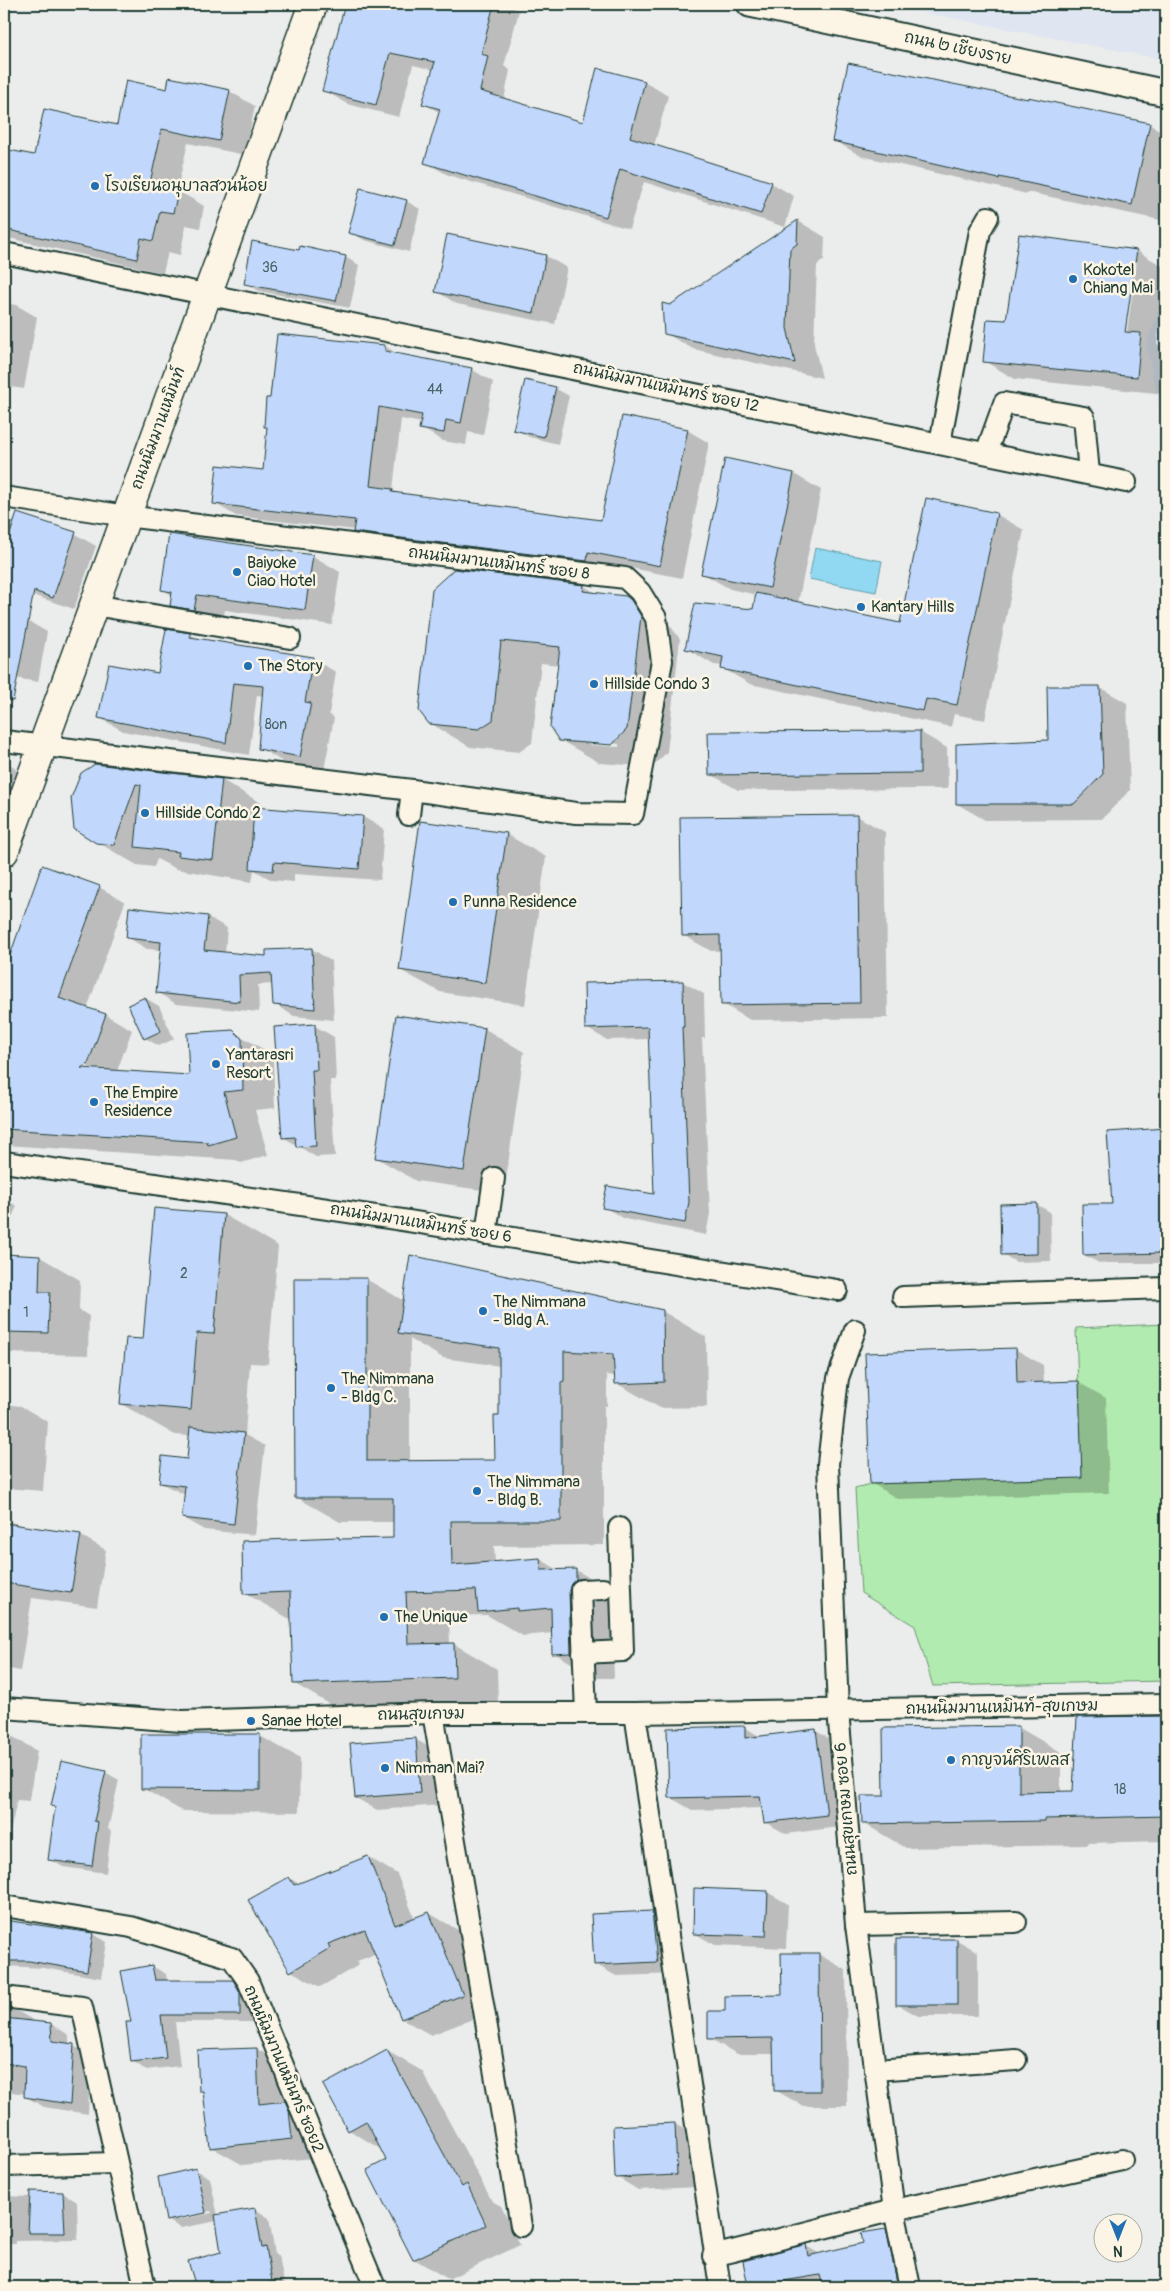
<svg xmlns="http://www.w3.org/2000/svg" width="1170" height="2291" font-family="Pangolin,'Playpen Sans Thai',sans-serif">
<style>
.built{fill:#dfe6f1}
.green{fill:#b2ebaf;stroke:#689472}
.water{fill:#91d9f3;stroke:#639ba7}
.shadow{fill:#0003;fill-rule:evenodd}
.building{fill:#c2d7fc;stroke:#1f3d34}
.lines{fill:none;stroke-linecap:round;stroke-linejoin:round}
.minor-casing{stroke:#1f3d34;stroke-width:24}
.tertiary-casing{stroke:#1f3d34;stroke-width:29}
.secondary-casing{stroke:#1f3d34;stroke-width:31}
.minor{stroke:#fcf5e5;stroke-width:20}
.tertiary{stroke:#fcf5e5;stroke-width:25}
.secondary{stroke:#fcf5e5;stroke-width:28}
.poi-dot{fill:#1f6fb2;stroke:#fcf5e5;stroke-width:2}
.labels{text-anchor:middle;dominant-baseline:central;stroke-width:5;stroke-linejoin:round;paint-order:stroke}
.number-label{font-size:14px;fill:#486466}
.street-label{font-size:16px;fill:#1f3d34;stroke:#fcf5e5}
.poi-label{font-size:16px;fill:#1f3d34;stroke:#fcf5e5;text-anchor:start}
</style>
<rect width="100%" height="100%" fill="#ebecec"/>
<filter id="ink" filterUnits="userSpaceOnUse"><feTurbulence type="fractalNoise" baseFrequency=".02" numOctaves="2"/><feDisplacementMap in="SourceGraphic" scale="10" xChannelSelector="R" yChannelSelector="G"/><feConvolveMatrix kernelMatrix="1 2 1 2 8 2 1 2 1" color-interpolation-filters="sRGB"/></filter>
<g filter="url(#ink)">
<!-- built -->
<g class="built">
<path d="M884 4H1166V60L910 10Z"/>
<path d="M1166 289V437L1146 345Z"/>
</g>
<!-- green -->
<path class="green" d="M1166 1324V1681L933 1686 915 1626 861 1593 855 1488 870 1484 1081 1477 1076 1328Z"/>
<!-- water -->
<path class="water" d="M815 548 882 561 876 592 809 579Z"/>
<!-- shadow -->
<g class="shadow">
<path d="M347 4H506L519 11 504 66 510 70 504 100 584 123 598 70 645 82 668 96 654 146 771 183 794 196 785 227 644 182 629 229 448 175 425 162 440 113 424 103 434 70 413 65 399 117 347 104 324 90Z"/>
<path d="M229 91 255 106 245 155 188 143 177 190 204 206 200 228 186 225 180 255 168 252 163 273 4 237V151L35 156 118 126Z"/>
<path d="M1149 124 1166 134V189L1160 220 1027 192V194L861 156 833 140Z"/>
<path d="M406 201 420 209 409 252 364 240 350 232Z"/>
<path d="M798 221 825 237 824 260 817 265 814 344 822 378 693 349 665 333 670 306Z"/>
<path d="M1020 235 1137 251 1166 268 1157 344 1166 349V394L1015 379 984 361 1008 322ZM1134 262H1137L1126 338H1123Z"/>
<path d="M448 236 546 256 567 268 555 324 457 304 436 291Z"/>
<path d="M300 251 345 257 359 265 350 308 259 291 246 283Z"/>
<path d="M4 303 16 305 37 317 24 389 4 386Z"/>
<path d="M385 346 401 356 471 369 493 382 483 435 468 432 466 445 443 441 421 428 422 423 401 419 393 490 400 494 602 521 687 430 709 443 682 578 610 564 609 573 377 544 355 532V530L236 516 214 503 264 471 269 428 265 426 271 399Z"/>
<path d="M555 388 569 396 558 444 529 437 515 429Z"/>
<path d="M794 474 821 490 798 603 901 625 996 514 1024 530 985 720 954 714 951 727 750 684 722 668 723 666 714 665 687 649 754 611 757 595 730 589 702 573Z"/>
<path d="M4 519 75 534 96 546 74 609 17 590 4 582Z"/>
<path d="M313 556 340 572 332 625 225 610 222 625 199 621 171 605 173 596 162 589Z"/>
<path d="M584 586 597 594 626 597 666 620 680 639 667 752 652 767 600 763 560 740 559 665 541 663 532 743 519 752 470 747 430 723 434 590ZM590 742 619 744V747L590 745Z"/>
<path d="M4 617 28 621 47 632 38 682 4 676Z"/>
<path d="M190 634 199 640 312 659 336 672 329 714 334 718 324 770 283 762 260 748 263 696 257 695 249 755 123 731 100 718 159 674Z"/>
<path d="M1162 679H1166V780L1162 777Z"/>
<path d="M1099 687 1127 703 1130 790 1102 819 985 820 957 804 1049 741Z"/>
<path d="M920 732 947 748 948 789 738 790 710 774Z"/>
<path d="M4 761 14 767 21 778 4 827Z"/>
<path d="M82 773 222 780 261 803V809L363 817 384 829 380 880 294 874V882L272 880 254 870 252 882 176 869 157 859 154 867 137 865 97 842Z"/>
<path d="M857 816 885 832 888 1018 750 1020 723 1004 722 951H711L683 935Z"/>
<path d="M506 834 546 857 525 1005 440 992 400 970Z"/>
<path d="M99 887 125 902 87 1009 106 1015 132 1030 117 1071 190 1076 232 1031 265 1050 273 1059 275 1108 255 1110 268 1155 241 1163 236 1160 4 1145V1064L94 1069 4 1035V976L22 926Z"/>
<path d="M208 917 227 928 225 953 267 958 312 949 331 961 334 1020 294 1016 274 1004 273 984 258 985 259 1012 176 1004 157 992 161 950 147 949 127 937Z"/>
<path d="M683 982 704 994 705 1038H702L710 1214 706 1235 625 1219 604 1207 655 1195 650 1039 607 1040 586 1028Z"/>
<path d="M145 998 159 1006 174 1039 159 1046 145 1038Z"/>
<path d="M315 1026 334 1037 336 1080H330L335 1156 316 1157 283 1137Z"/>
<path d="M485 1029 524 1052 504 1193 416 1181 377 1158Z"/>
<path d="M1166 1130V1263H1099L1084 1255 1113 1205 1108 1134Z"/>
<path d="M4 1199 17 1206 4 1236Z"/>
<path d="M1036 1204 1050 1212 1051 1261 1016 1262 1002 1254Z"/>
<path d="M155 1210 224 1215 278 1246 268 1364 250 1363 245 1435 265 1446 255 1535 204 1530 183 1518 186 1495 160 1483 188 1460 191 1436 175 1435 121 1404 144 1340Z"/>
<path d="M4 1255 40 1257 80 1280 79 1310 89 1316 88 1355 4 1353Z"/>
<path d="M366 1279 404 1301 662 1311 706 1337 707 1407 660 1408 616 1383V1376L607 1375V1406H604V1545L494 1546 495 1563 540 1559 560 1571 576 1570 619 1595 612 1616 614 1678H597L554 1653 553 1633 523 1636 487 1615 449 1616 450 1644H454L497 1669 498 1702 338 1709 295 1684 293 1618H288L245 1593 339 1538 342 1540 394 1539V1522H340L296 1497ZM410 1339 443 1358 500 1366V1418L496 1461 410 1462Z"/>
<path d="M1015 1349 1043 1365 1044 1383 1078 1382 1106 1398 1109 1493 898 1499 871 1483Z"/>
<path d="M4 1404 21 1406 48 1422 43 1491 4 1488Z"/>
<path d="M4 1521 16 1523 23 1527 80 1535 106 1550 97 1607 32 1598 20 1671 4 1668Z"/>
<path d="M1166 1717V1841L1087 1843V1845L906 1848 863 1823 886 1797 1018 1727 1061 1752V1792H1074L1078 1719Z"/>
<path d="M744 1727 761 1737 816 1731 837 1743 847 1826 786 1834 765 1822 763 1808 692 1810 671 1798Z"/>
<path d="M142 1735 260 1736 300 1758 299 1812 182 1811 142 1788Z"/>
<path d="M4 1736 13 1737 37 1751 29 1801 17 1800 4 1860Z"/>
<path d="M415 1739 436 1751 441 1805 377 1810 356 1798Z"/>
<path d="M105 1772 119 1780 108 1829 111 1831 106 1873 63 1867 49 1859Z"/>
<path d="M368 1857 397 1874 415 1919 429 1913 458 1930 491 2012 431 2035 402 2019 376 1954 357 1961 359 1965 320 1987 291 1971 289 1878 299 1884Z"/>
<path d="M767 1892 788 1904 786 1948 715 1945 694 1933Z"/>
<path d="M652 1913 673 1925 677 1974 616 1976 595 1964Z"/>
<path d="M4 1921 93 1934 107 1942 101 1978 44 1968 4 1966Z"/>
<path d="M957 1940 978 1952V2016H918L897 2004Z"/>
<path d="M818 1954 846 1970 847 2106H803L775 2090V2054H737L709 2038 727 2012 783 1997Z"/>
<path d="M152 1966 166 1974 167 1981H232L247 1989 253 2001V2022H175L180 2066 146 2070 132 2061 133 2023Z"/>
<path d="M4 2008 19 2012 38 2023 51 2024 69 2035V2044L91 2055 88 2114 44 2107 26 2097V2094L4 2091Z"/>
<path d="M257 2049 288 2067 323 2157 243 2165 211 2147 205 2093 200 2090Z"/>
<path d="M387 2051 422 2071 492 2201 501 2206 520 2245 448 2279 414 2259 388 2160 382 2150 349 2130Z"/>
<path d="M675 2124 696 2136 698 2187 638 2190 617 2177Z"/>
<path d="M196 2170 210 2178 218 2216 255 2209 269 2218 275 2254 279 2257 285 2287H197L189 2262 223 2253 217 2221 181 2228 167 2220ZM211 2211 212 2213 178 2220V2217Z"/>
<path d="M63 2193 77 2202 78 2240 16 2241V2244H4V2196L31 2197Z"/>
<path d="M886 2230 901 2239 911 2287H749L744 2262 806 2246 820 2254 865 2244Z"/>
</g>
<!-- building -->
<g class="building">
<path d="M345 4H494L481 54 488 56 480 91 583 122 597 68 645 81 630 137 772 182 761 214 620 169 606 217 424 163 440 109 422 104 435 62 390 53 376 105 322 91Z"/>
<path d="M848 63 1028 99V97L1150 123 1132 205 999 177V179L832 141Z"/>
<path d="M169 77 230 90 219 141 162 129 150 183 179 189 173 213 160 211 153 241 141 238 137 259 4 229V149L34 155 44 109 117 125 126 80 167 89Z"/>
<path d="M360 188 407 200 395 245 348 233Z"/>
<path d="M798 220 797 244 790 249 787 328 795 363 664 334 662 303 670 305Z"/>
<path d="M447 234 546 255 534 313 435 292Z"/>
<path d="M1019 234 1137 250 1125 332 1141 333 1137 377 983 362 987 319 1006 320Z"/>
<path d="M252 241 299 250 300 246 346 256 336 301 244 284Z"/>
<path d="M277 334 385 345V351L472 368 461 423 446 420 444 433 419 429 422 415 379 407 370 486 393 489 392 492 601 520 622 416 688 429 660 566 588 552 587 561 353 532 355 520 213 504 217 465 263 470 267 427H264L266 398H270Z"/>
<path d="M525 380 556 387 544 437 513 430Z"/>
<path d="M725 458 794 473 770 588 701 574Z"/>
<path d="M926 498 997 513 957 705 926 699 923 711 721 669 723 657 685 649 695 603 753 609 756 593 900 623Z"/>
<path d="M17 513 76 532 53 598 34 591 13 701 4 700V552Z"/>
<path d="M169 534 313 555 305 610 197 595 194 610 170 606 172 592 161 590Z"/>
<path d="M454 569 584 585 583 591 626 596 631 600 641 616 627 729 612 745 559 741 550 727 560 647 501 641 493 720 479 729 429 724 419 711 432 589Z"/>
<path d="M166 629 190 633V637L313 657 305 702 311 703 300 757 258 749 263 686 233 683 226 743 98 718 109 664 158 673Z"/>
<path d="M1047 686H1100L1103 774 1074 804H956V744L1048 740Z"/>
<path d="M920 731V773L709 775 708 732Z"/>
<path d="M95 764 222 779 213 860 178 856 179 852 135 847 141 785 136 784 114 845 96 843 74 829 71 798 81 773Z"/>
<path d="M254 807 363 816 359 869 274 862 273 871 250 869Z"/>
<path d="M857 815 860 1003 721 1005 720 935 682 936 680 817Z"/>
<path d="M420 821 507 833 485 983 399 970Z"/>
<path d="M42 865 100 886 59 998 106 1014 88 1064 81 1068 189 1075 187 1033 233 1030 242 1039 243 1090 224 1092 236 1137 208 1145 207 1142 4 1129V972Z"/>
<path d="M129 907 208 916 204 950 266 956V950L312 948 315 1009 273 1005 271 973 239 975 240 1002 156 993 161 942 126 938Z"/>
<path d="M683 981 684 1027H682L689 1202 685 1223 602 1208 607 1186 654 1194 648 1027 585 1029 584 983Z"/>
<path d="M145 997 161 1031 144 1039 128 1005Z"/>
<path d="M396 1015 485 1028 464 1171 375 1158Z"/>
<path d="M315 1024 317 1070H312L316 1146 296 1147 295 1137 282 1138 274 1027Z"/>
<path d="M1166 1128V1253L1083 1255 1082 1204H1112L1107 1132Z"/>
<path d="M1037 1203V1254L1001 1255 1000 1204Z"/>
<path d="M154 1208 224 1214 214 1334 197 1333 191 1410 120 1404 126 1338 143 1339Z"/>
<path d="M4 1254 40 1256 39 1292H50L48 1333 4 1332Z"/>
<path d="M410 1255 663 1310 664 1382 615 1384 613 1354 564 1351V1381L561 1382V1521H451L452 1565 540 1558 541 1570 576 1569V1579L571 1584 569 1590 571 1653 552 1654 551 1608 517 1611V1608L478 1612 476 1590 406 1592 408 1644 454 1643 455 1678 293 1684 290 1592 243 1594 242 1541 339 1537V1539L393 1538V1498H295L294 1278H367V1461L495 1460 494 1416H499V1348L398 1333Z"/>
<path d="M1016 1348 1017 1383 1079 1381 1082 1478 870 1484 865 1353Z"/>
<path d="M190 1427 244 1433 234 1524 182 1518 185 1486 159 1483 162 1456 187 1459Z"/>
<path d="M4 1523 81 1534 71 1593 4 1583Z"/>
<path d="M1166 1716V1816L1045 1819V1821L862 1824 861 1796H884L883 1728 1019 1726V1792L1073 1791 1077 1717Z"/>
<path d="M745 1726V1738L816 1729 827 1815 764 1823 760 1796 669 1798 667 1728Z"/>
<path d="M141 1734H260V1790L141 1789Z"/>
<path d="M416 1738 420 1793 355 1798 350 1743Z"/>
<path d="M61 1761 106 1771 94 1821 98 1822 92 1866 48 1860 55 1807 51 1806Z"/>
<path d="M368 1856 395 1925 429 1912 463 1995 401 2019 365 1930 328 1944 330 1948 290 1972 248 1900 289 1877 294 1885Z"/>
<path d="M694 1888 768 1891 766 1936 693 1934Z"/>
<path d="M652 1911 657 1962 594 1965 591 1914Z"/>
<path d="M4 1920 93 1933 87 1971 29 1961H4Z"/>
<rect x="896" y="1939" width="61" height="66"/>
<path d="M781 1953H819L820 2091H774L773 2038 708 2039V2011H725V1996L782 1995Z"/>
<path d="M152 1965 155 1980H233L240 1992V2015H161L166 2058 131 2062 126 2022H131L121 1971Z"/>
<path d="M4 2018 51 2023 52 2041 74 2044 70 2104 24 2097 25 2066 4 2063Z"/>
<path d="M257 2048 259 2104 285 2101 289 2110 292 2139 210 2148 203 2091H199L197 2050Z"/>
<path d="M387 2050 462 2187 467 2184 486 2225 413 2260 367 2170 386 2160 366 2121 348 2131 323 2085Z"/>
<path d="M675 2123 677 2175 615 2178 613 2126Z"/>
<path d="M196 2168 206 2213 166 2221 158 2177Z"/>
<path d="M30 2191 63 2192 65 2233H28Z"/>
<path d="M255 2208 262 2248 266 2247 273 2287H196L188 2261 221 2252 215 2215Z"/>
<path d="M886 2229 897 2282 866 2287H823L820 2275 748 2287 743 2261 806 2244 808 2256 863 2243 861 2233Z"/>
</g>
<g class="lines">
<defs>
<g id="minor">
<path d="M4 253 1126 482"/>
<path d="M940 443 980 231 988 217"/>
<path d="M986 453 1004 403 1084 417 1089 474"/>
<path d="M4 497 126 516 625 578 640 592 656 618 662 661 633 814 576 813 412 790 4 741"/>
<path d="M94 605 290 638"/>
<path d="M409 815 412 790"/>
<path d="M4 1162 396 1219 837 1290"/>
<path d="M486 1234 494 1178"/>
<path d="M903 1297 1166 1288"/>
<path d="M855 1330 838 1378 828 1464 838 1710 856 1925 894 2210 910 2287"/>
<path d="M583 1653 623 1651 619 1528"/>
<path d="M4 1708 182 1721 433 1713H635L1166 1704"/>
<path d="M433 1713 521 2226"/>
<path d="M586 1713 581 1590 603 1589"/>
<path d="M635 1713 720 2287"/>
<path d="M4 1906 131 1927 232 1958 248 1981 375 2287"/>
<path d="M856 1925 1016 1922"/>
<path d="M4 1997 82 2007 145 2287"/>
<path d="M875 2070 1016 2060"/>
<path d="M4 2166 116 2163"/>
<path d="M713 2256 894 2210 1122 2160"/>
</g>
<path id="tertiary" d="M750 4 1166 93"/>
<path id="secondary" d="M4 852 313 4"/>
</defs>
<!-- minor casing -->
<use href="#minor" class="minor-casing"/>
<!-- tertiary casing -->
<use href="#tertiary" class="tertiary-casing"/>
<!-- secondary casing -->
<use href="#secondary" class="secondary-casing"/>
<!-- minor -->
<use href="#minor" class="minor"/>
<!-- tertiary -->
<use href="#tertiary" class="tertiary"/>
<!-- secondary -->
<use href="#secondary" class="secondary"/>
</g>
</g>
<!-- markers -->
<g class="poi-dot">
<circle cx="95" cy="186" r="5"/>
<circle cx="1073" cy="279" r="5"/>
<circle cx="237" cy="572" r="5"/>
<circle cx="861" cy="607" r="5"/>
<circle cx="248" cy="666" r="5"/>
<circle cx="594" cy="684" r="5"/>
<circle cx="145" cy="813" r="5"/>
<circle cx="453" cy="902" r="5"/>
<circle cx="216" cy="1064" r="5"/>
<circle cx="94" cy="1102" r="5"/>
<circle cx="483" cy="1311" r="5"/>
<circle cx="331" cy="1388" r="5"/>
<circle cx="477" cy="1491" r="5"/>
<circle cx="384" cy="1617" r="5"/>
<circle cx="251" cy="1721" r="5"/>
<circle cx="951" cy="1760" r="5"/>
<circle cx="385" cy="1768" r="5"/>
</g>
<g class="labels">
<!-- number labels -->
<g class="number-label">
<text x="270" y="267">36</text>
<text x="435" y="389">44</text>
<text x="276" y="724">8on</text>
<text x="184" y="1273">2</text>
<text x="26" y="1312">1</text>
<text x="1120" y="1789">18</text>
</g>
<!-- street labels -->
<g class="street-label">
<text transform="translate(958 48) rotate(12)">ถนน ๒ เชียงราย</text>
<text transform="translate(666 387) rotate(12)">ถนนนิมมานเหมินทร์ ซอย 12</text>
<text transform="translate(158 428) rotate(-70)">ถนนนิมมานเหมินท์</text>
<text transform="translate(499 563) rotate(7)">ถนนนิมมานเหมินทร์ ซอย 8</text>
<text transform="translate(421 1223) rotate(9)">ถนนนิมมานเหมินทร์ ซอย 6</text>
<text transform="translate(1002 1707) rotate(-1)">ถนนนิมมานเหมินท์-สุขเกษม</text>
<text transform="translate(421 1714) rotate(-1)">ถนนสุขเกษม</text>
<text transform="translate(846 1809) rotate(-95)">ถนนสุขเกษม ซอย 6</text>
<text transform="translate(284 2069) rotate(67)">ถนนนิมมานเหมินทร์ ซอย2</text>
</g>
<!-- poi labels -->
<g class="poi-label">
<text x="105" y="186">โรงเรียนอนุบาลสวนน้อย</text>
<text x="1083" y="270">Kokotel<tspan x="1083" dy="18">Chiang Mai</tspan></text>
<text x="247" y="563">Baiyoke<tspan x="247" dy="18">Ciao Hotel</tspan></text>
<text x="871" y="607">Kantary Hills</text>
<text x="258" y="666">The Story</text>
<text x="604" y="684">Hillside Condo 3</text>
<text x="155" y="813">Hillside Condo 2</text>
<text x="463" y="902">Punna Residence</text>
<text x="226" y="1055">Yantarasri<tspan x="226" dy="18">Resort</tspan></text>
<text x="104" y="1093">The Empire<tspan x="104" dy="18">Residence</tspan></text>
<text x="493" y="1302">The Nimmana<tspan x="493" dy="18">- Bldg A.</tspan></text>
<text x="341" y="1379">The Nimmana<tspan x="341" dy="18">- Bldg C.</tspan></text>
<text x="487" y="1482">The Nimmana<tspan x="487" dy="18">- Bldg B.</tspan></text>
<text x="394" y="1617">The Unique</text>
<text x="261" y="1721">Sanae Hotel</text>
<text x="961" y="1760">กาญจน์ศิริเพลส</text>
<text x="395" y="1768">Nimman Mai?</text>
</g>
</g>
<!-- margin -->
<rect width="1170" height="2291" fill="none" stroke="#fcf5e5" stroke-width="20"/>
<rect x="10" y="10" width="1150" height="2271" fill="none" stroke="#1f3d34" stroke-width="2" filter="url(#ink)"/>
<!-- north arrow -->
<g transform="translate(1118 2238) rotate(180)"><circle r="24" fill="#fcf5e5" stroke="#a4ab9e"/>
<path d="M0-4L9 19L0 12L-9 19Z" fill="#1f6fb2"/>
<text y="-8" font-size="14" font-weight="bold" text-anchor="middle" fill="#1f3d34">N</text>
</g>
</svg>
